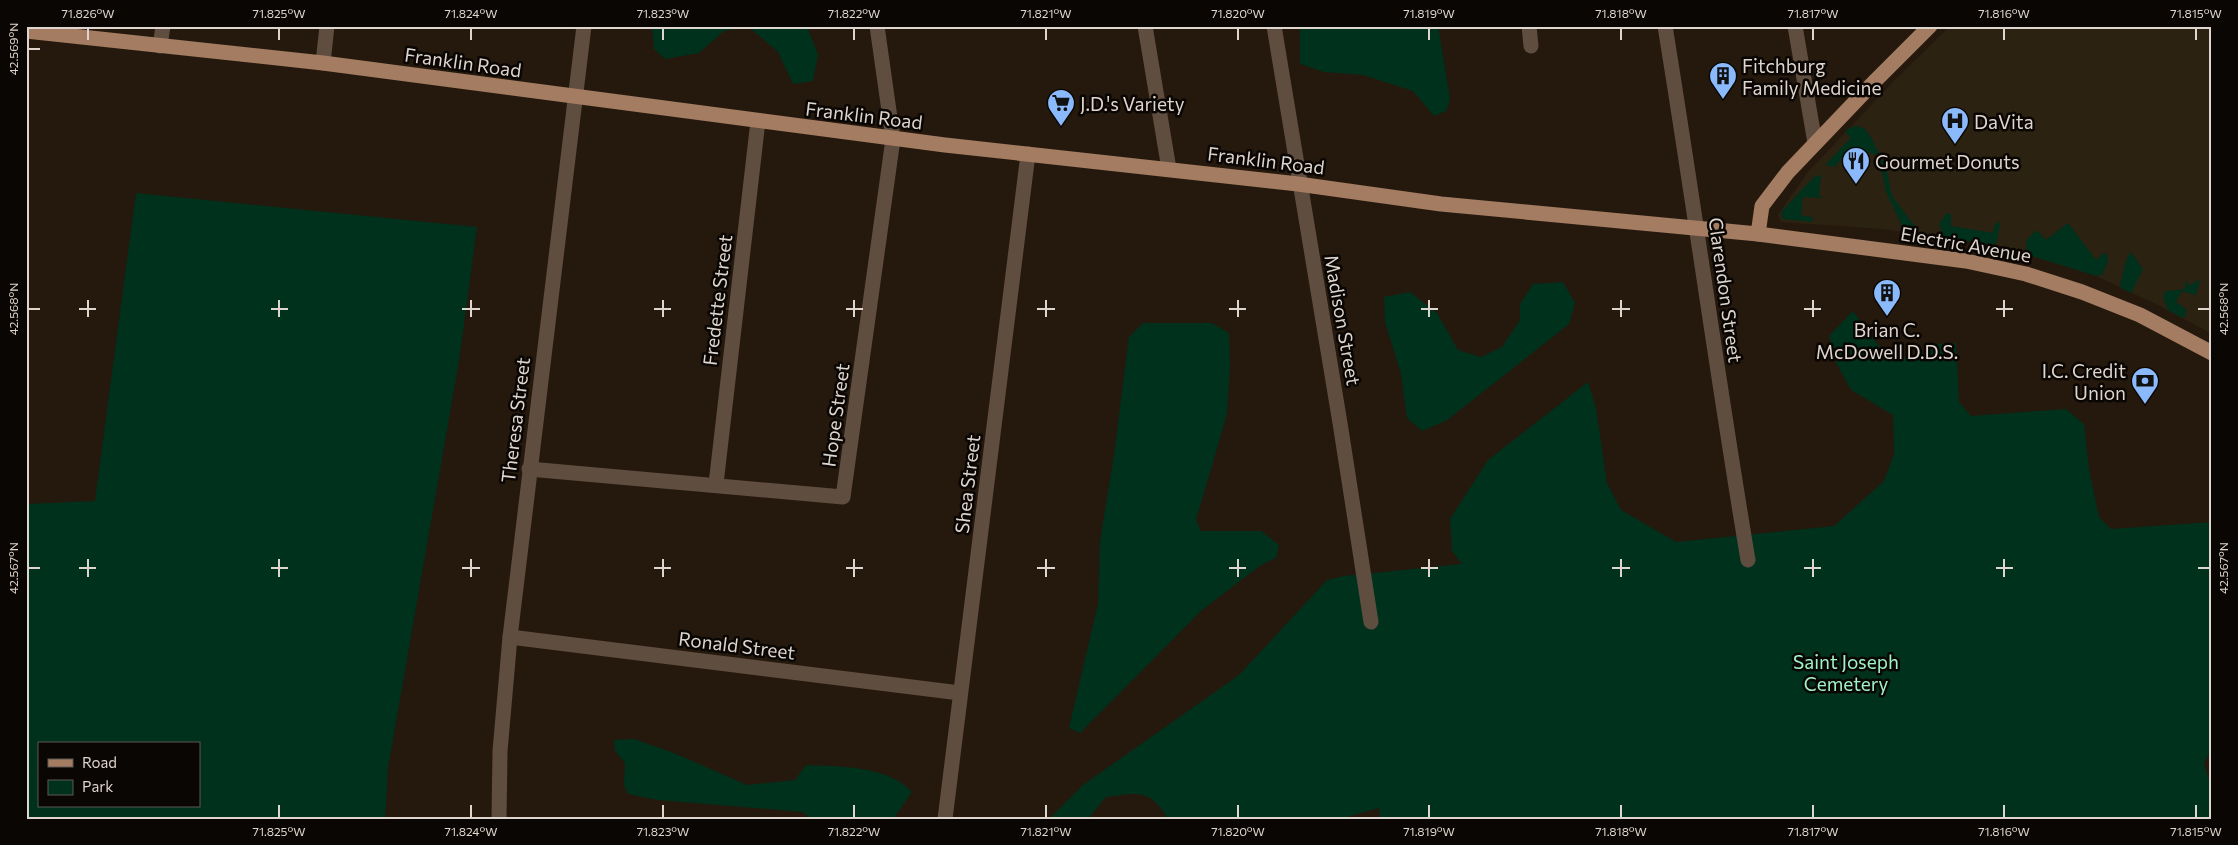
<svg xmlns="http://www.w3.org/2000/svg" width="2238" height="845" font-family="Commissioner,sans-serif">
<style>
.commercial{fill:#2b2212}
.green{fill:#00311c;fill-rule:evenodd}
.lines{fill:none;stroke-linecap:round;stroke-linejoin:round}
.minor{stroke:#5f4d40;stroke-width:15}
.major{stroke:#a37c62;stroke-width:15}
.ticks{fill:none;stroke:#ded6ce;stroke-width:2}
.labels{text-anchor:middle;dominant-baseline:central;stroke-width:5;stroke-linejoin:round;paint-order:stroke}
.street-label{font-size:19px;fill:#ded6ce;stroke:#0a0603}
.poi-label{font-size:19px;fill:#ded6ce;stroke:#0a0603;text-anchor:start}
.park-label{font-size:19px;fill:#a0f3c7;stroke:#0a0603}
.neatline{fill:none;stroke:#ded6ce;stroke-width:2}
.ticks-label{font-size:12px;text-anchor:middle;fill:#ded6ce}
</style>
<rect width="100%" height="100%" fill="#25190d"/>
<!-- commercial -->
<path class="commercial" d="M1950 26H2212V334L2158 305 2087 272 1989 244 1883 229 1781 222 1778 215 1807 173 1891 84Z"/>
<!-- green -->
<g class="green">
<path d="M652 26H807L818 55 813 81 793 84 778 52 749 27 724 31 699 53 665 59 654 49Z"/>
<path d="M1300 26H1438L1450 99 1446 111 1434 116 1413 91 1363 75 1324 72 1300 64Z"/>
<path d="M1857 126 1865 129 1872 139 1886 167 1892 196 1920 233 1905 232 1886 192 1880 163 1875 154 1855 150 1843 156 1835 167 1825 165 1851 138 1845 132 1849 128Z"/>
<path d="M1821 175 1819 196 1824 198 1803 197 1801 215 1812 217 1813 222 1783 219 1781 213 1782 211 1814 177Z"/>
<path d="M136 193 477 227 459 361 388 768 385 819H26V504L95 501ZM39 744H199V806H39Z"/>
<path d="M1947 213 1951 214V226L1993 233 1995 224 2000 222 1997 242 1992 245 1944 237 1939 224Z"/>
<path d="M2068 223 2096 260 2104 253 2107 254 2108 261 2102 275 2096 276 2029 255 2026 251 2027 239 2037 230 2046 240Z"/>
<path d="M2131 252 2143 269 2131 293 2121 288 2120 284 2127 258Z"/>
<path d="M2200 279 2196 295 2182 291 2176 302 2186 309V315L2182 318 2168 310 2163 296 2166 291 2185 289V282H2188L2189 286Z"/>
<path d="M1563 282 1575 303 1569 324 1446 421 1422 431 1407 418 1401 374 1385 322 1384 297 1410 292 1437 313 1458 350 1481 357 1502 347 1520 320V304L1533 284Z"/>
<path d="M1853 311 1874 340 1892 359 1915 357 1939 344 1956 343 1959 402 1971 416 2066 409 2084 424 2089 469 2099 517 2111 529 2212 522V748L2204 763 2212 790V819H1380L1379 808 1339 819H1168C1150 788 1137 793 1106 797L1088 819H1049L1083 785 1239 675 1327 580 1344 576 1462 564 1452 551 1450 519 1488 460 1588 382 1596 408 1607 483 1621 510 1676 542 1834 526 1884 481 1894 454 1893 415 1851 390 1834 359 1829 336Z"/>
<path d="M1143 323H1212L1229 333 1230 366 1227 414 1196 520 1201 531H1261L1279 545 1276 558 1261 565 1202 610 1080 733 1069 728 1098 604 1100 541 1114 455 1129 337Z"/>
<path d="M634 739 674 753 747 785 795 780 806 765C839 766 889 766 912 792L893 819H811L803 812 658 800 628 794 624 785 625 763 615 751 614 740Z"/>
</g>
<g class="lines">
<!-- minor -->
<g class="minor">
<path d="M1145 26 1169 169"/>
<path d="M1274 26 1340 423 1371 622"/>
<path d="M1529 26 1531 46"/>
<path d="M1665 26C1694 204 1718 382 1748 560"/>
<path d="M1795 26 1815 143"/>
<path d="M160 46 163 26"/>
<path d="M323 63 327 26"/>
<path d="M529 469 843 497 893 139 877 26"/>
<path d="M716 484 758 121"/>
<path d="M510 637 960 693"/>
<path d="M499 819 500 751 510 637 584 26"/>
<path d="M945 819 1028 154"/>
</g>
<!-- major -->
<g class="major">
<path d="M26 31 323 63 945 145 1298 184 1441 204 1758 234 1966 261 2026 274 2082 292 2140 315 2212 353"/>
<path d="M1758 234 1762 206 1788 172 1876 80 1930 26"/>
</g>
</g>
<!-- ticks -->
<path class="ticks" d="M88 28V40M279 28V40M471 28V40M663 28V40M854 28V40M1046 28V40M1238 28V40M1429 28V40M1621 28V40M1813 28V40M2004 28V40M2196 28V40M28 49H40M88 300V317M279 300V317M471 300V317M663 300V317M854 300V317M1046 300V317M1238 300V317M1429 300V317M1621 300V317M1813 300V317M2004 300V317M28 309H40M79 309H96M271 309H288M462 309H480M654 309H671M846 309H863M1037 309H1055M1229 309H1246M1421 309H1438M1612 309H1630M1804 309H1821M1996 309H2013M2198 309H2210M88 559V577M279 559V577M471 559V577M663 559V577M854 559V577M1046 559V577M1238 559V577M1429 559V577M1621 559V577M1813 559V577M2004 559V577M28 568H40M79 568H96M271 568H288M462 568H480M654 568H671M846 568H863M1037 568H1055M1229 568H1246M1421 568H1438M1612 568H1630M1804 568H1821M1996 568H2013M2198 568H2210M279 805V818M471 805V818M663 805V818M854 805V818M1046 805V818M1238 805V818M1429 805V818M1621 805V818M1813 805V818M2004 805V818M2196 805V818"/>
<!-- icons -->
<defs>
<symbol id="building-pin" viewBox="-11 -11 22 30"><path d="M0 17L-7.5 6A9.5 9.5 0 1 1 7.5 6Z" fill="#8abafc" stroke="#0a0603"/><path d="M-4-6H4V6H1V3H-1V6H-4ZM-2.5-4.3h1.7v1.8h-1.7ZM.8-4.3h1.7v1.8H.8ZM-2.5-1h1.7V.8h-1.7ZM.8-1h1.7V.8H.8Z" fill="#111"/></symbol>
<symbol id="supermarket-pin" viewBox="-11 -11 22 30"><path d="M0 17L-7.5 6A9.5 9.5 0 1 1 7.5 6Z" fill="#8abafc" stroke="#0a0603"/><path d="M-6-5.5h2.5l.6 2H6L4.5 2H-2.5L-4.4-4H-6ZM-1.5 3.2a1.3 1.3 0 1 0 .1 0ZM3 3.2a1.3 1.3 0 1 0 .1 0Z" fill="#111"/></symbol>
<symbol id="hospital-pin" viewBox="-11 -11 22 30"><path d="M0 17L-7.5 6A9.5 9.5 0 1 1 7.5 6Z" fill="#8abafc" stroke="#0a0603"/><path d="M-5-5h3v3.5h4V-5h3V5h-3V1.5h-4V5h-3Z" fill="#111"/></symbol>
<symbol id="restaurant-pin" viewBox="-11 -11 22 30"><path d="M0 17L-7.5 6A9.5 9.5 0 1 1 7.5 6Z" fill="#8abafc" stroke="#0a0603"/><path d="M-5-6h1v4h1v-4h1v4h1v-4h1v5L-1.5 .5V6h-2V.5L-5-1ZM5-6V6H3V1.5H1.5Q1.5-4 5-6Z" fill="#111"/></symbol>
<symbol id="bank-pin" viewBox="-11 -11 22 30"><path d="M0 17L-7.5 6A9.5 9.5 0 1 1 7.5 6Z" fill="#8abafc" stroke="#0a0603"/><path d="M-6-4H6V4H-6ZM0-2.3a2.3 2.3 0 1 0 0 4.6a2.3 2.3 0 1 0 0-4.6Z" fill="#111"/></symbol>
</defs>
<g fill-rule="evenodd">
<use href="#building-pin" x="1707" y="60" width="32" height="43"/>
<use href="#supermarket-pin" x="1045" y="87" width="32" height="43"/>
<use href="#hospital-pin" x="1939" y="105" width="32" height="43"/>
<use href="#restaurant-pin" x="1840" y="145" width="32" height="43"/>
<use href="#building-pin" x="1871" y="277" width="32" height="43"/>
<use href="#bank-pin" x="2129" y="365" width="32" height="43"/>
</g>
<g class="labels">
<!-- street labels -->
<g class="street-label">
<text transform="translate(463 62) rotate(8)">Franklin Road</text>
<text transform="translate(864 115) rotate(7)">Franklin Road</text>
<text transform="translate(1266 160) rotate(7)">Franklin Road</text>
<text transform="translate(1966 244) rotate(10)">Electric Avenue</text>
<text transform="translate(1726 290) rotate(82)">Clarendon Street</text>
<text transform="translate(717 300) rotate(-83)">Fredette Street</text>
<text transform="translate(1343 320) rotate(80)">Madison Street</text>
<text transform="translate(835 415) rotate(-82)">Hope Street</text>
<text transform="translate(515 420) rotate(-83)">Theresa Street</text>
<text transform="translate(967 484) rotate(-83)">Shea Street</text>
<text transform="translate(737 645) rotate(7)">Ronald Street</text>
</g>
<!-- poi labels -->
<g class="poi-label">
<text x="1742" y="65">Fitchburg<tspan x="1742" dy="22">Family Medicine</tspan></text>
<text x="1080" y="103">J.D.'s Variety</text>
<text x="1974" y="121">DaVita</text>
<text x="1875" y="161">Gourmet Donuts</text>
<text x="1887" y="329" text-anchor="middle">Brian C.<tspan x="1887" dy="22">McDowell D.D.S.</tspan></text>
<text x="2126" y="370" text-anchor="end">I.C. Credit<tspan x="2126" dy="22">Union</tspan></text>
</g>
<!-- park labels -->
<g class="park-label">
<text x="1846" y="661">Saint Joseph<tspan x="1846" dy="22">Cemetery</tspan></text>
</g>
</g>
<!-- border -->
<rect width="2238" height="845" fill="none" stroke="#0a0603" stroke-width="55"/>
<!-- legend -->
<rect x="38" y="742" width="162" height="65" fill="#0a0603" stroke="#5f5954"/>
<rect x="48" y="759" width="25" height="8" fill="#a37c62" stroke="#5f5954"/>
<text x="82" y="768" font-size="15" fill="#ded6ce">Road</text>
<rect x="48" y="780" width="25" height="15" fill="#00311c" stroke="#5f5954"/>
<text x="82" y="792" font-size="15" fill="#ded6ce">Park</text>
<rect x="28" y="28" width="2182" height="790" class="neatline"/>
<g class="ticks-label">
<text x="88" y="18">71.826°W</text>
<text x="279" y="18">71.825°W</text>
<text x="471" y="18">71.824°W</text>
<text x="663" y="18">71.823°W</text>
<text x="854" y="18">71.822°W</text>
<text x="1046" y="18">71.821°W</text>
<text x="1238" y="18">71.820°W</text>
<text x="1429" y="18">71.819°W</text>
<text x="1621" y="18">71.818°W</text>
<text x="1813" y="18">71.817°W</text>
<text x="2004" y="18">71.816°W</text>
<text x="2196" y="18">71.815°W</text>
<text transform="translate(14 49) rotate(-90)" y="4">42.569°N</text>
<text transform="translate(14 309) rotate(-90)" y="4">42.568°N</text>
<text transform="translate(2224 309) rotate(-90)" y="4">42.568°N</text>
<text transform="translate(14 568) rotate(-90)" y="4">42.567°N</text>
<text transform="translate(2224 568) rotate(-90)" y="4">42.567°N</text>
<text x="279" y="836">71.825°W</text>
<text x="471" y="836">71.824°W</text>
<text x="663" y="836">71.823°W</text>
<text x="854" y="836">71.822°W</text>
<text x="1046" y="836">71.821°W</text>
<text x="1238" y="836">71.820°W</text>
<text x="1429" y="836">71.819°W</text>
<text x="1621" y="836">71.818°W</text>
<text x="1813" y="836">71.817°W</text>
<text x="2004" y="836">71.816°W</text>
<text x="2196" y="836">71.815°W</text>
</g>
</svg>
